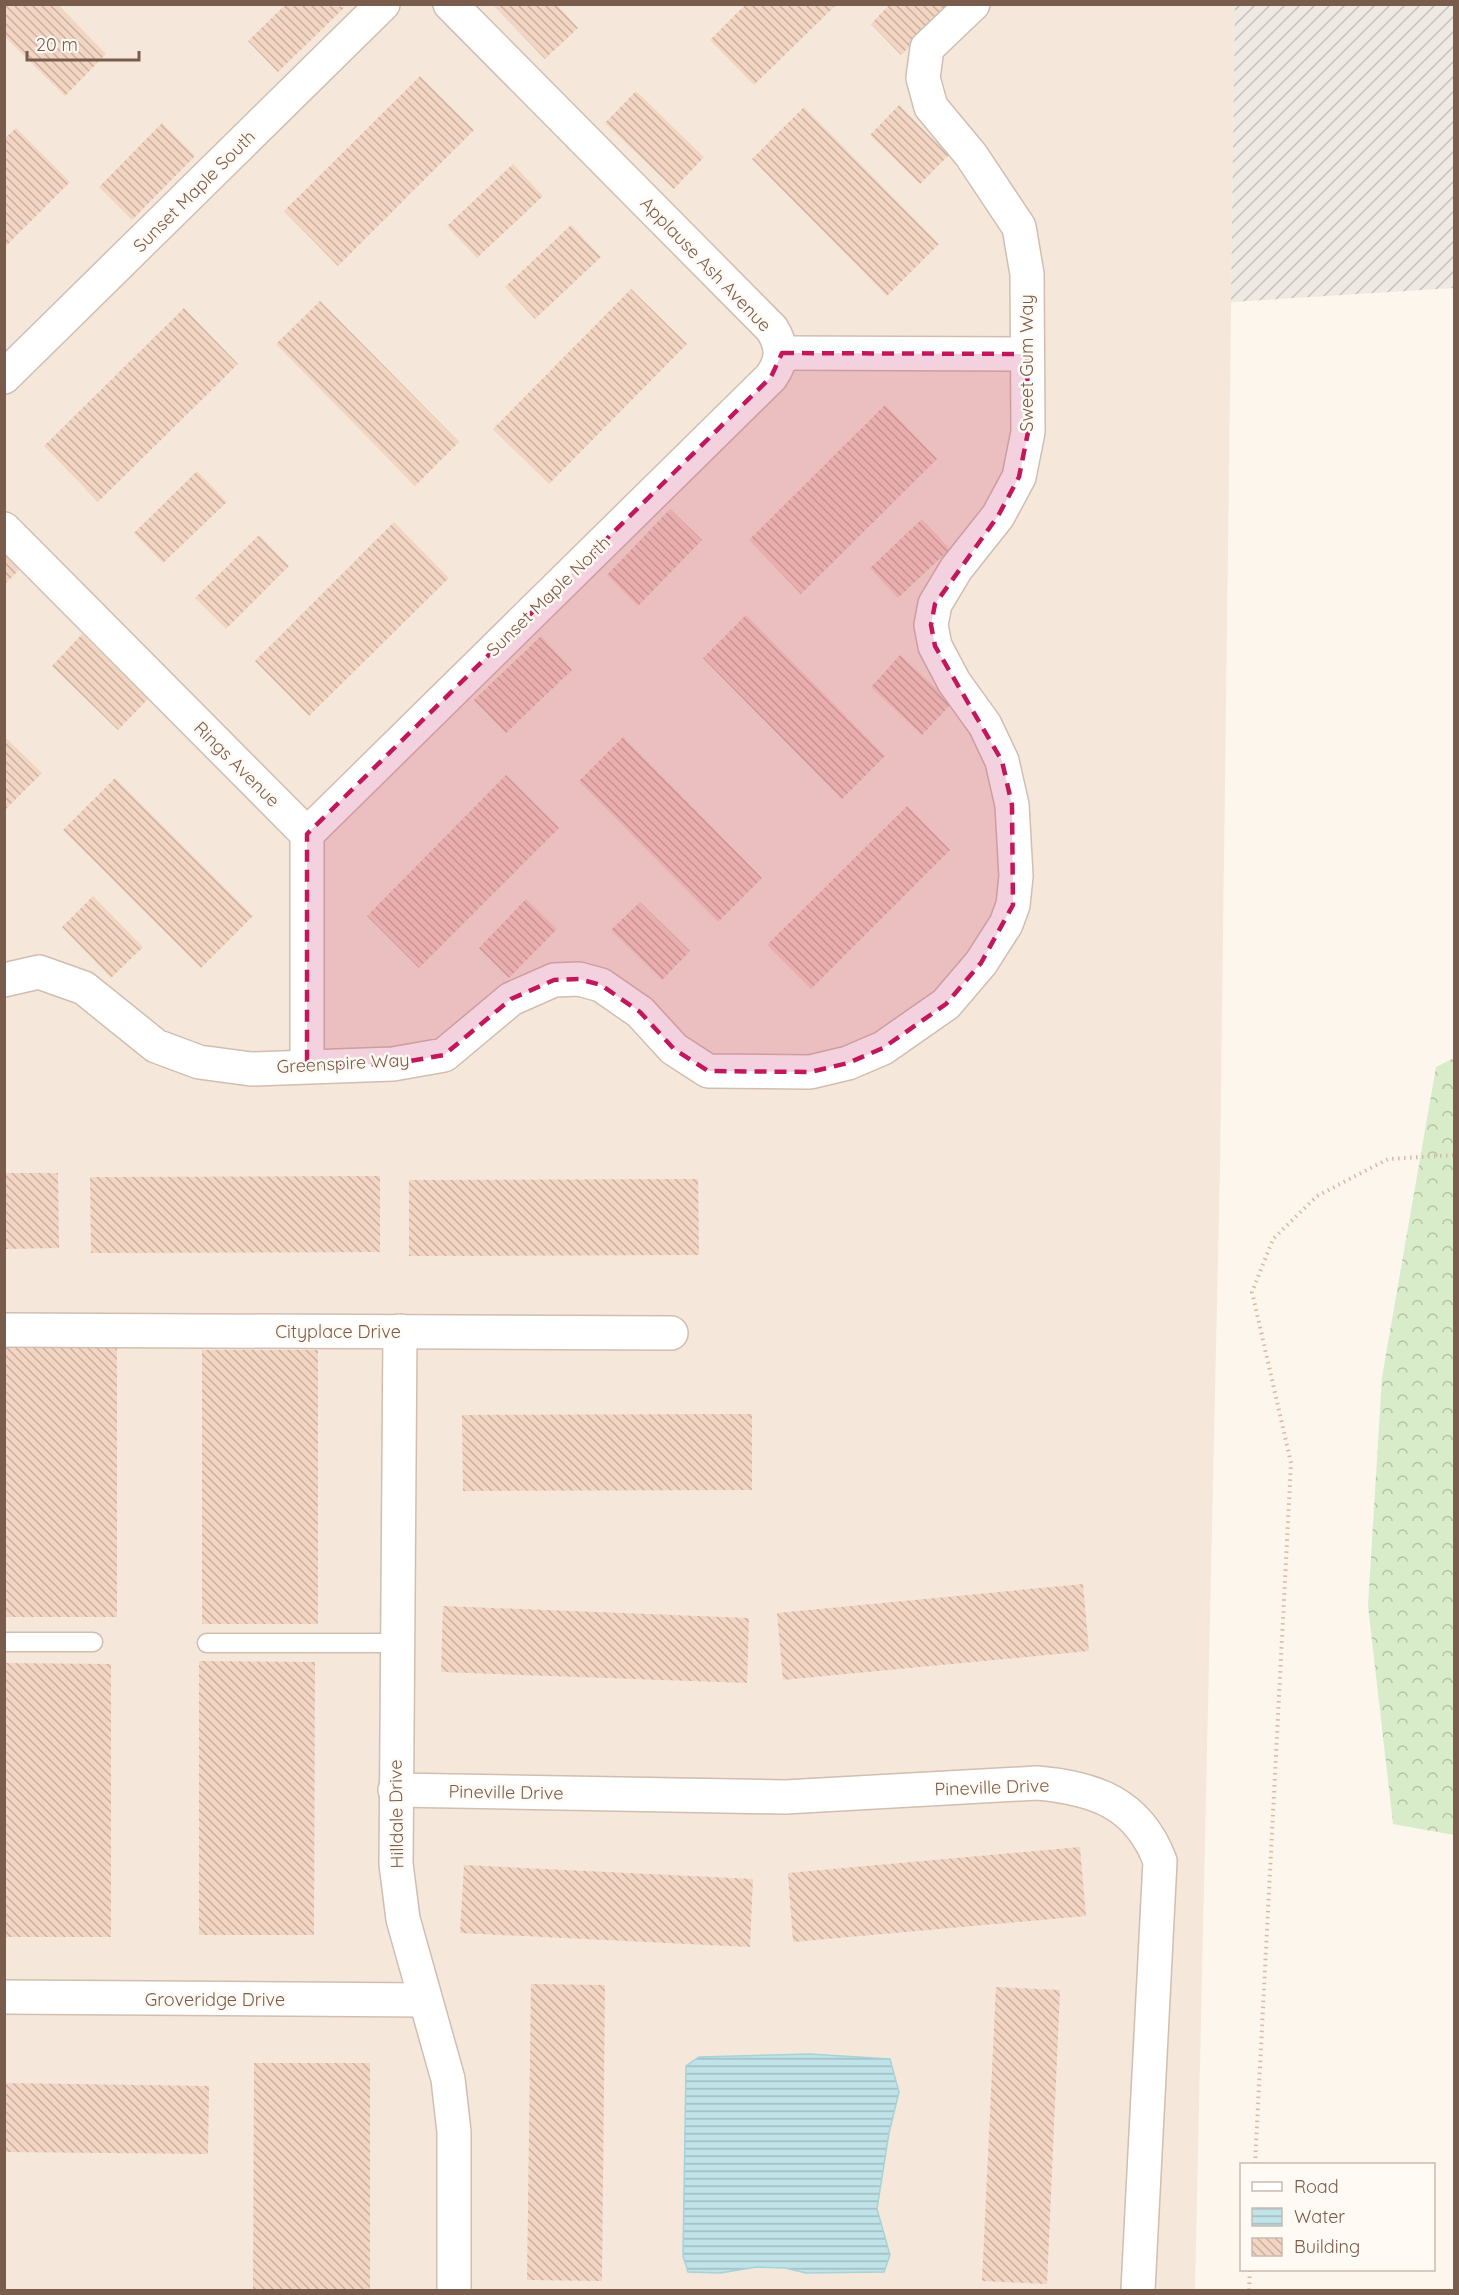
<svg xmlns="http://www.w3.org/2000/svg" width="1459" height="2295" font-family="Quicksand,sans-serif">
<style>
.residential{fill:#f5e8da}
.industrial{fill:url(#industrial-furrows)}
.forest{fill:url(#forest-crowns)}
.water{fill:url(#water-rules);stroke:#a5d3da;stroke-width:1.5}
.building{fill:url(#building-back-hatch)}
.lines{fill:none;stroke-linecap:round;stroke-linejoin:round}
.lane-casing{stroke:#d1beb0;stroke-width:21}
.street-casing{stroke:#d1beb0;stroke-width:36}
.path{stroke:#d9b8a5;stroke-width:4;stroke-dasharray:1.5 4.5;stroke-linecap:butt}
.lane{stroke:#fff;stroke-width:18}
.street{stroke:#fff;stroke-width:33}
.marked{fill:#c2185b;fill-opacity:0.2;stroke:#c2185b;stroke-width:4.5;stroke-dasharray:12 8;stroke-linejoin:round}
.labels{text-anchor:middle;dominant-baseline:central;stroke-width:5;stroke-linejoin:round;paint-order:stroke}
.street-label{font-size:18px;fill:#7a5c4d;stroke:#fffaf3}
</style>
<defs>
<pattern id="industrial-furrows" width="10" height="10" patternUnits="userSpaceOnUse" patternTransform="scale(1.5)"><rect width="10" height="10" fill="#efe9e4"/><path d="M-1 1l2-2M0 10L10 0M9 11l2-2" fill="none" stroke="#c7c0bb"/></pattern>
<pattern id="forest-crowns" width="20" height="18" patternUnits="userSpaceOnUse" patternTransform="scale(1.5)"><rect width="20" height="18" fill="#d8ecc9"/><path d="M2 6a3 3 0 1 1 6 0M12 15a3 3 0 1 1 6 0" fill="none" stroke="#b4c2a5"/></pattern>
<pattern id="water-rules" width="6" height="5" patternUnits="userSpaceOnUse" patternTransform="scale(1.5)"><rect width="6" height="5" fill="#bfe3e8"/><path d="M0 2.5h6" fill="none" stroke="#a0bbbe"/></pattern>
<pattern id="building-back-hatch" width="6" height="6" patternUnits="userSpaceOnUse" patternTransform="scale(1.5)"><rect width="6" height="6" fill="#f3d5c3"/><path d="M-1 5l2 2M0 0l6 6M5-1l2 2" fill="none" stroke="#cab0a1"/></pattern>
</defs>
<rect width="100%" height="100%" fill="#fdf6ec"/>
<!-- residential -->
<path class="residential" d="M5 5H1235L1220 1169 1195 2290H5Z"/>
<!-- industrial -->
<path class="industrial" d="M1235 5H1454V288L1231 302Z"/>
<!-- forest -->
<path class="forest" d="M1454 1058V1835L1393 1824 1368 1606 1382 1377 1436 1067Z"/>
<!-- water -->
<path class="water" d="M810 2054 890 2059 899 2092 889 2133 877 2209 890 2255 884 2272 806 2273 785 2268 757 2267 720 2273 688 2272 683 2256 686 2066 699 2057Z"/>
<!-- building -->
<g class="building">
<path d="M4 4H57L106 54 65 96 4 36Z"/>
<path d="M286 4 345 7 278 72 248 41Z"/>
<path d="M492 4H556L578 28 545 59Z"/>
<path d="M746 4H837L754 85 710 40Z"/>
<path d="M890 4H952L901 55 871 24Z"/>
<path d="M420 76 474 130 338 266 284 211Z"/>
<path d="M636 91 704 157 674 189 605 123Z"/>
<path d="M899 105 949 155 920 184 870 135Z"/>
<path d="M804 107 939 244 887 296 752 159Z"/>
<path d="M162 123 195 156 132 220 99 187Z"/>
<path d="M16 128 70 182 4 248V139Z"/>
<path d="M513 164 543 196 477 258 447 226Z"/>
<path d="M571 225 601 257 535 319 505 287Z"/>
<path d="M631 289 687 344 549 484 493 429Z"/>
<path d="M320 301 459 442 415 486 276 344Z"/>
<path d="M184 308 238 364 98 502 44 446Z"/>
<path d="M885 405 937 459 801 594 749 540Z"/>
<path d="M197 471 227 502 163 563 134 533Z"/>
<path d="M670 509 702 540 638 606 607 575Z"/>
<path d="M922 519 950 549 898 598 870 568Z"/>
<path d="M394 522 449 578 309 716 255 661Z"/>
<path d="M259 535 289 566 226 629 195 598Z"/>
<path d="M4 554 20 569 4 585Z"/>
<path d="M746 615 885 756 842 799 703 658Z"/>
<path d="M82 634 148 699 118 730 52 666Z"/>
<path d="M541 636 572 670 506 733 474 700Z"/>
<path d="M900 655 952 703 922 735 871 687Z"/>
<path d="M4 736 42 773 4 811Z"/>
<path d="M623 737 762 878 718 922 579 781Z"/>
<path d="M506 775 559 828 419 968 367 916Z"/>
<path d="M115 778 253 916 201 968 63 830Z"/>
<path d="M907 806 950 850 811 989 767 945Z"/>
<path d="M93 896 143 947 111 978 62 927Z"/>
<path d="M526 899 557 929 509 978 479 948Z"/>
<path d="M640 902 690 951 662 980 611 930Z"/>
<path d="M5 1173H58L59 1248 5 1249Z"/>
<path d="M380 1176V1252L91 1253 90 1177Z"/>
<path d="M698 1179 699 1255 409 1256V1180Z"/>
<rect x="4" y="1343" width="113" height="274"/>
<rect x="202" y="1350" width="116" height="274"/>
<path d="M752 1414V1490L463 1491 462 1415Z"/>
<path d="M1083 1584 1089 1651 783 1680 777 1613Z"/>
<path d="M443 1606 749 1618 747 1683 441 1672Z"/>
<path d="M199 1661 315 1662 314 1935H199Z"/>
<path d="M4 1663 111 1664V1937H4Z"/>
<path d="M1080 1847 1086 1916 793 1942 788 1873Z"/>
<path d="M464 1865 753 1879 750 1947 460 1933Z"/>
<path d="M531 1984 605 1985 602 2281 527 2280Z"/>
<path d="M996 1987 1060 1990 1047 2284 982 2281Z"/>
<path d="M254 2063H370V2290H253Z"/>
<path d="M4 2083 209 2086 208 2154 4 2152Z"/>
</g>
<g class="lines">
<defs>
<g id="lane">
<path d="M4 1642H93"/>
<path d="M207 1643H396"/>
</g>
<g id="street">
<path d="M782 353 1027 354"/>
<path d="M4 377 383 4"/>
<path d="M4 529 307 834V1065"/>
<path d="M307 834 771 377C783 360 783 347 772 329L450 4"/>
<path d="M4 980 39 972 84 988 156 1046 199 1062 251 1069 393 1064 444 1055 511 999 554 980 579 979 601 985 640 1012 674 1049 708 1071 810 1072 848 1063 883 1048 946 1004 981 963 1006 924 1013 905 1016 876 1012 805 1002 761 985 725 954 682 935 646 931 625 935 604 956 569 998 516 1019 477 1028 432 1027 274 1019 227 971 155 931 107 923 78 927 48 973 4"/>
<path d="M4 1330 671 1333"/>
<path d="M400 1331 396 1864 403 1919 448 2079 454 2132V2290"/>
<path d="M395 1790 785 1797 1037 1783C1095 1788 1138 1803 1160 1861L1138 2290"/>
<path d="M4 1997 425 2000"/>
</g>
</defs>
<!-- lane casing -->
<use href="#lane" class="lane-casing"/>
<!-- street casing -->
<use href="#street" class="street-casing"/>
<!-- path -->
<g class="path">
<path d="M1255 2164 1291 1463 1252 1292 1273 1239 1317 1196 1388 1159 1454 1155"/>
<path d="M1249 2290 1250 2270"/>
</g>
<!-- lane -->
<use href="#lane" class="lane"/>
<!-- street -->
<use href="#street" class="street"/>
</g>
<!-- marked area -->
<path class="marked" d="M782 353 1027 354 1028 432 1019 477 998 516 935 604 931 625 935 646 1002 761 1012 805 1013 905 981 963 946 1004 883 1048 848 1063 810 1072 708 1071 674 1049 640 1012 601 985 579 979 554 980 511 999 444 1055 393 1064 307 1065V834L771 377Z"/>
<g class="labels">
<!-- street labels -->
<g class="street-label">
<text transform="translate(194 191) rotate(-45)">Sunset Maple South</text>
<text transform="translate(706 264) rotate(46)">Applause Ash Avenue</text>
<text transform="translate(1026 363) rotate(-90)">Sweet Gum Way</text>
<text transform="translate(548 596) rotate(-44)">Sunset Maple North</text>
<text transform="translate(237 764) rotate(45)">Rings Avenue</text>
<text transform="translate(343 1063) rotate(-3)">Greenspire Way</text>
<text x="338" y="1331">Cityplace Drive</text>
<text transform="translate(992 1787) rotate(-2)">Pineville Drive</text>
<text transform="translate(506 1792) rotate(1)">Pineville Drive</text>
<text transform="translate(396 1814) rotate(-91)">Hilldale Drive</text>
<text x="215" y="1999">Groveridge Drive</text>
</g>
</g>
<!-- border -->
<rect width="1459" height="2295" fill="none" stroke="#7a5c4d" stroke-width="12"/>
<!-- legend -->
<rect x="1240" y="2163" width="195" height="108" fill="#fffaf3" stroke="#cabbb1" stroke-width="1.5"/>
<rect x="1252" y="2182" width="30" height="9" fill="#ffffff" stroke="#cabbb1" stroke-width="1.5"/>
<text x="1294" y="2193" font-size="18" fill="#7a5c4d">Road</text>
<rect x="1252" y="2208" width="30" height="18" fill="url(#water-rules)" stroke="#cabbb1" stroke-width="1.5"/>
<text x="1294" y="2223" font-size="18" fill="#7a5c4d">Water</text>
<rect x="1252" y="2238" width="30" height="18" fill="url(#building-back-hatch)" stroke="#cabbb1" stroke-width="1.5"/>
<text x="1294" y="2253" font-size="18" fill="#7a5c4d">Building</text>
<!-- scale -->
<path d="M27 51v9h112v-9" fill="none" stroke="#7a5c4d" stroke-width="3"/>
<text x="36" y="51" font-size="18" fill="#7a5c4d" stroke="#fffaf3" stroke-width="4.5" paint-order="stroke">20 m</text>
</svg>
